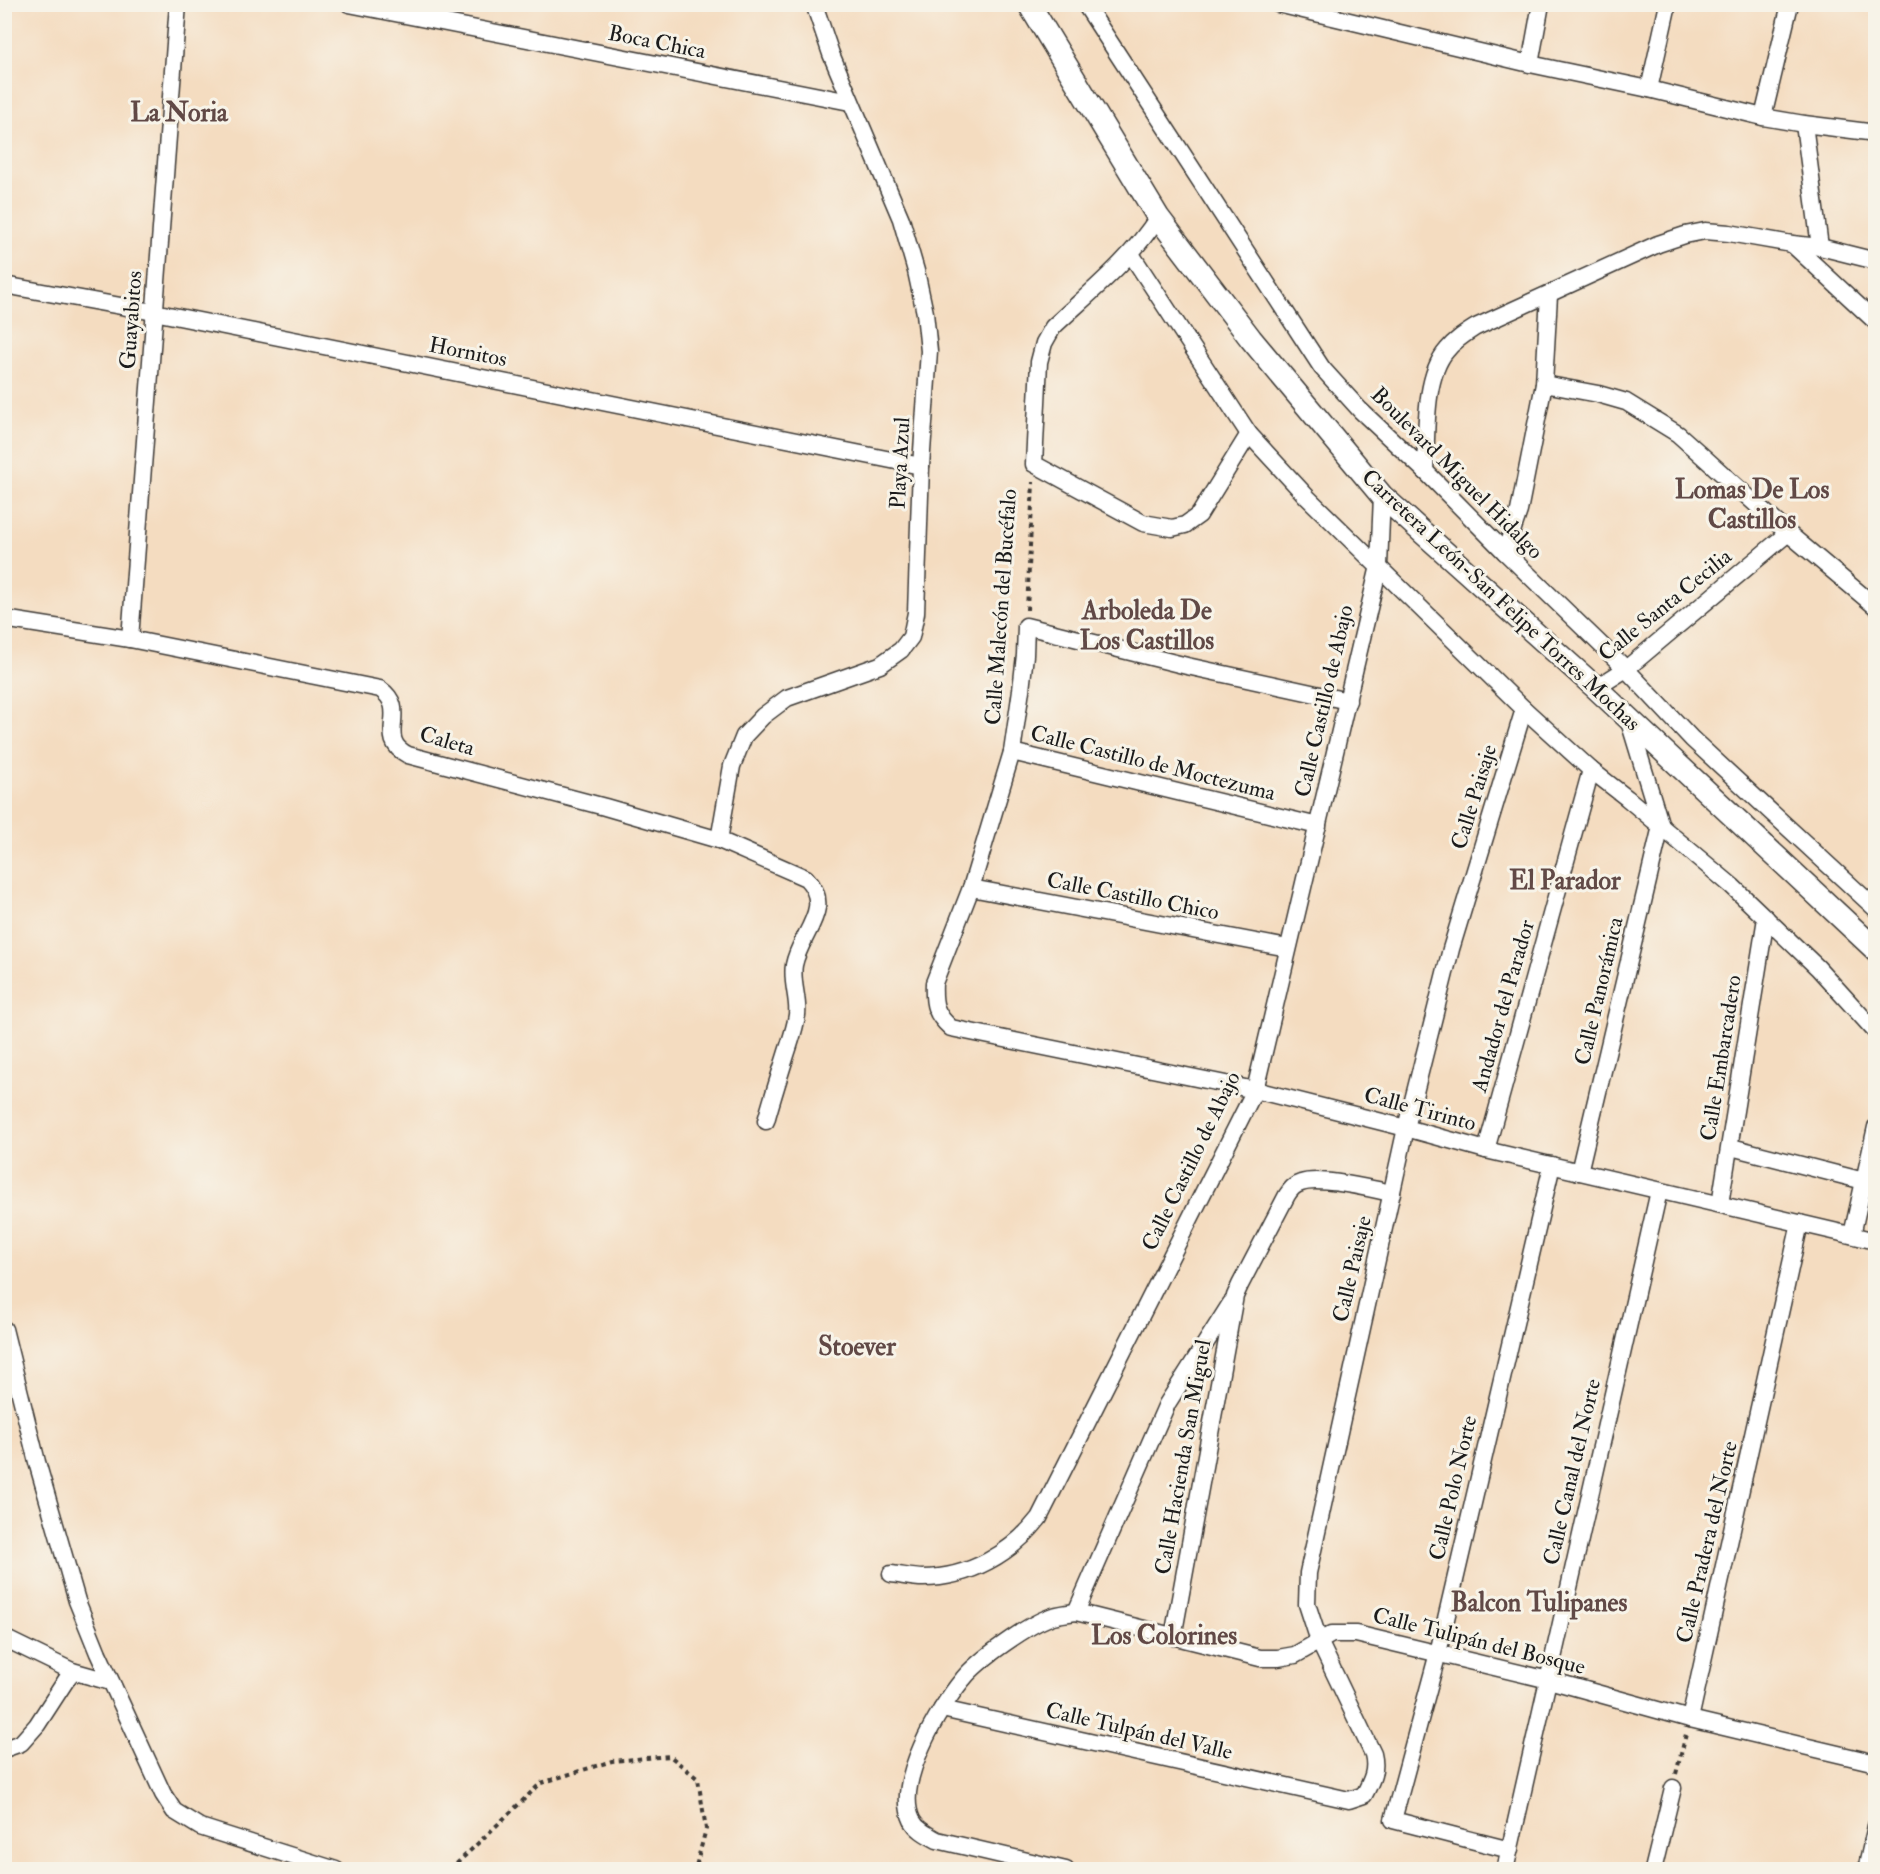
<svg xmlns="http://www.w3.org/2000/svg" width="1880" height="1874" font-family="'IM FELL Double Pica',serif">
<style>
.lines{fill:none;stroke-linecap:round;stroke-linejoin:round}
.street-casing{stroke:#3c3935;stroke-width:19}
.secondary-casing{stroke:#3c3935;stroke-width:25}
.path{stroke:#3c3935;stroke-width:4;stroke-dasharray:4.5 4.5;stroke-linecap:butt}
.street{stroke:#fff;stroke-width:16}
.secondary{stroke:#fff;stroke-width:22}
.labels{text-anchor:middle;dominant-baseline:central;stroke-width:6;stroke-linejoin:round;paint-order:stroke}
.street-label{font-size:22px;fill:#1c1c1c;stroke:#f7f3e8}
.quarter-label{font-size:26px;font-weight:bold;fill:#614946;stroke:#f7f3e8}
</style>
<rect width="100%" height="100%" fill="#f7f3e8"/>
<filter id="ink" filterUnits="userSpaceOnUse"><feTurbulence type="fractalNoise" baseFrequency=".0167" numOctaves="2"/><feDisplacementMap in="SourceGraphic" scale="12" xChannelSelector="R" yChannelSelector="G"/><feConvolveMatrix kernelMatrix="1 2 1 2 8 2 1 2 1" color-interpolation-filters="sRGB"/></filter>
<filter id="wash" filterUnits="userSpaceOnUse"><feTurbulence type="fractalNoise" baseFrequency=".008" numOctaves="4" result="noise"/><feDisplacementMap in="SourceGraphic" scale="24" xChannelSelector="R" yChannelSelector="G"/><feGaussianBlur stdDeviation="1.35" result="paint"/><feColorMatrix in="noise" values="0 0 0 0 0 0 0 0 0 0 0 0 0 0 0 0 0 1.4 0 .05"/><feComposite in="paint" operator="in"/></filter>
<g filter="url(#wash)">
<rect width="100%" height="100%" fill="#f4dcc0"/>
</g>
<g filter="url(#ink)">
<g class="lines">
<defs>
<g id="street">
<path d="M349 4 850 102"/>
<path d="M1085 4 1322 368 1360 410 1425 471 1505 552 1626 669 1692 739 1876 909"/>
<path d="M1278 4 1530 64 1649 89 1763 117 1804 124 1876 133"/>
<path d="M1530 64 1541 4"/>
<path d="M1649 89 1668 4"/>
<path d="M1763 117 1790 4"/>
<path d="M1804 124 1820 247"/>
<path d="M1158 217C1130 261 1090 292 1053 327L1044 343 1039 362 1034 464 1143 523 1172 528 1185 525 1199 515 1249 434"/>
<path d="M1792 244 1876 322"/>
<path d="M1131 254 1249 434 1308 498 1524 709 1591 770 1627 798 1732 886 1818 968 1876 1032"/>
<path d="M4 285 154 312 921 466"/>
<path d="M1544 384 1598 394 1626 402 1678 434 1788 533 1876 607"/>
<path d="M1425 471C1427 436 1423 377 1447 350 1455 340 1465 334 1476 327L1658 244 1685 235 1705 231 1729 233 1792 244 1820 247 1876 261"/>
<path d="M1505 552 1519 511 1544 384 1549 295"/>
<path d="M4 619 130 639 380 689C411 710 374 738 408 755L605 807 719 840 806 878C835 908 800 933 794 965 791 982 799 999 797 1015 795 1029 790 1042 786 1055 779 1077 772 1099 766 1121"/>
<path d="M130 639 178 4"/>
<path d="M1596 688 1626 669 1788 533"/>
<path d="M1348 701 1187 666 1026 626 1025 655 1021 690 1012 752 971 888 934 983C933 1004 935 1014 951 1028L1255 1090 1406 1128 1486 1150 1876 1241"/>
<path d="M1012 752 1318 826"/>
<path d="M719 840 732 766 744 736 763 716 787 698 880 665 901 650 911 637 916 613 921 466 929 351 925 313 916 271 901 219 831 54 814 4"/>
<path d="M971 888 1288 948"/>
<path d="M1731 1147 1864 1181"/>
<path d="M1486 1150 1591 770"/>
<path d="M1579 1172 1661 826 1628 718"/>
<path d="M1720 1204 1766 918"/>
<path d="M1852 1235 1876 1127"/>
<path d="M4 1329 37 1462 77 1601 98 1653 163 1794 174 1811 200 1827 336 1870"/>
<path d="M891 1574C901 1575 913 1578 923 1578 969 1578 1012 1553 1039 1518L1255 1090 1379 566 1382 496"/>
<path d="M1076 1612 1167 1404 1231 1303"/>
<path d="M1173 1637 1235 1296 1240 1285 1287 1195C1291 1189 1294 1185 1301 1183 1320 1176 1371 1189 1392 1193"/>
<path d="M4 1638 72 1671 111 1682"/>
<path d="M942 1709 1349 1800 1364 1795C1372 1780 1377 1770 1373 1754L1319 1641 1307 1604 1308 1573 1406 1128 1451 949 1524 709"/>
<path d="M1690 1719 1800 1223"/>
<path d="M4 1749 21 1743 37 1725 72 1671"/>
<path d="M1510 1850 1393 1820 1438 1653 1552 1165"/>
<path d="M1066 1870 937 1840C928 1835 917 1830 912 1820 894 1783 939 1708 963 1679 978 1660 1030 1623 1053 1616 1060 1614 1068 1613 1076 1612L1260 1658H1278L1295 1655 1332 1634H1356L1549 1680 1690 1719 1876 1763"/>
<path d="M1505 1870 1659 1191"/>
<path d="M1653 1870 1673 1788"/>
<path d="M1866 1870 1876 1826"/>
</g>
<path id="secondary" d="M1029 4 1158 217 1251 339 1382 496 1596 688 1876 950"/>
</defs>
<!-- street casing -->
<use href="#street" class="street-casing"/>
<!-- secondary casing -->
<use href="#secondary" class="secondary-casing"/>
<!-- path -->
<g class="path">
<path d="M1027 610 1033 482"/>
<path d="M1676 1774 1686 1734"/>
<path d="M450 1870 541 1783 612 1761 670 1756 698 1779 706 1829 695 1870"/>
</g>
<!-- street -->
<use href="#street" class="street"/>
<!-- secondary -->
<use href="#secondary" class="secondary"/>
</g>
</g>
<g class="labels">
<!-- street labels -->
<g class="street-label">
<text transform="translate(657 42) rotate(11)">Boca Chica</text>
<text transform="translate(131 320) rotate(-86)">Guayabitos</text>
<text transform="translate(468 352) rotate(11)">Hornitos</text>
<text transform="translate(900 463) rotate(-87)">Playa Azul</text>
<text transform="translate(1457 473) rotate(45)">Boulevard Miguel Hidalgo</text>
<text transform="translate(1501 600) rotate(43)">Carretera León-San Felipe Torres Mochas</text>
<text transform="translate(1665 605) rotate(-39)">Calle Santa Cecilia</text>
<text transform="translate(1001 607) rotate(-86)">Calle Malecón del Bucéfalo</text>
<text transform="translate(1324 701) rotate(-77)">Calle Castillo de Abajo</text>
<text transform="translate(447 741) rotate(16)">Caleta</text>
<text transform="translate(1153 763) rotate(14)">Calle Castillo de Moctezuma</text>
<text transform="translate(1474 797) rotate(-73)">Calle Paisaje</text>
<text transform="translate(1133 896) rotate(11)">Calle Castillo Chico</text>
<text transform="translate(1599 991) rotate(-77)">Calle Panorámica</text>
<text transform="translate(1503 1006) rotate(-74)">Andador del Parador</text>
<text transform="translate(1721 1058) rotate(-81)">Calle Embarcadero</text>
<text transform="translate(1420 1109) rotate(15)">Calle Tirinto</text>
<text transform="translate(1191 1161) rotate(-64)">Calle Castillo de Abajo</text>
<text transform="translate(1352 1269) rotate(-77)">Calle Paisaje</text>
<text transform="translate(1183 1457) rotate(-80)">Calle Hacienda San Miguel</text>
<text transform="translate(1572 1472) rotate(-77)">Calle Canal del Norte</text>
<text transform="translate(1453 1488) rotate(-77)">Calle Polo Norte</text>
<text transform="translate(1707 1542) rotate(-77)">Calle Pradera del Norte</text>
<text transform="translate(1479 1641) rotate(14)">Calle Tulipán del Bosque</text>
<text transform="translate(1139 1731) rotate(13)">Calle Tulpán del Valle</text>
</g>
<!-- quarter labels -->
<g class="quarter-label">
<text x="179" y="113">La Noria</text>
<text x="1752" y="490">Lomas De Los<tspan x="1752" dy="30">Castillos</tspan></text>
<text x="1147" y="611">Arboleda De<tspan x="1147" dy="30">Los Castillos</tspan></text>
<text x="1565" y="881">El Parador</text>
<text x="857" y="1347">Stoever</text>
<text x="1539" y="1603">Balcon Tulipanes</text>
<text x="1164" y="1636">Los Colorines</text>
</g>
</g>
<!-- margin -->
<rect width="1880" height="1874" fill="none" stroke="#f7f3e8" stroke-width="24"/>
</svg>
